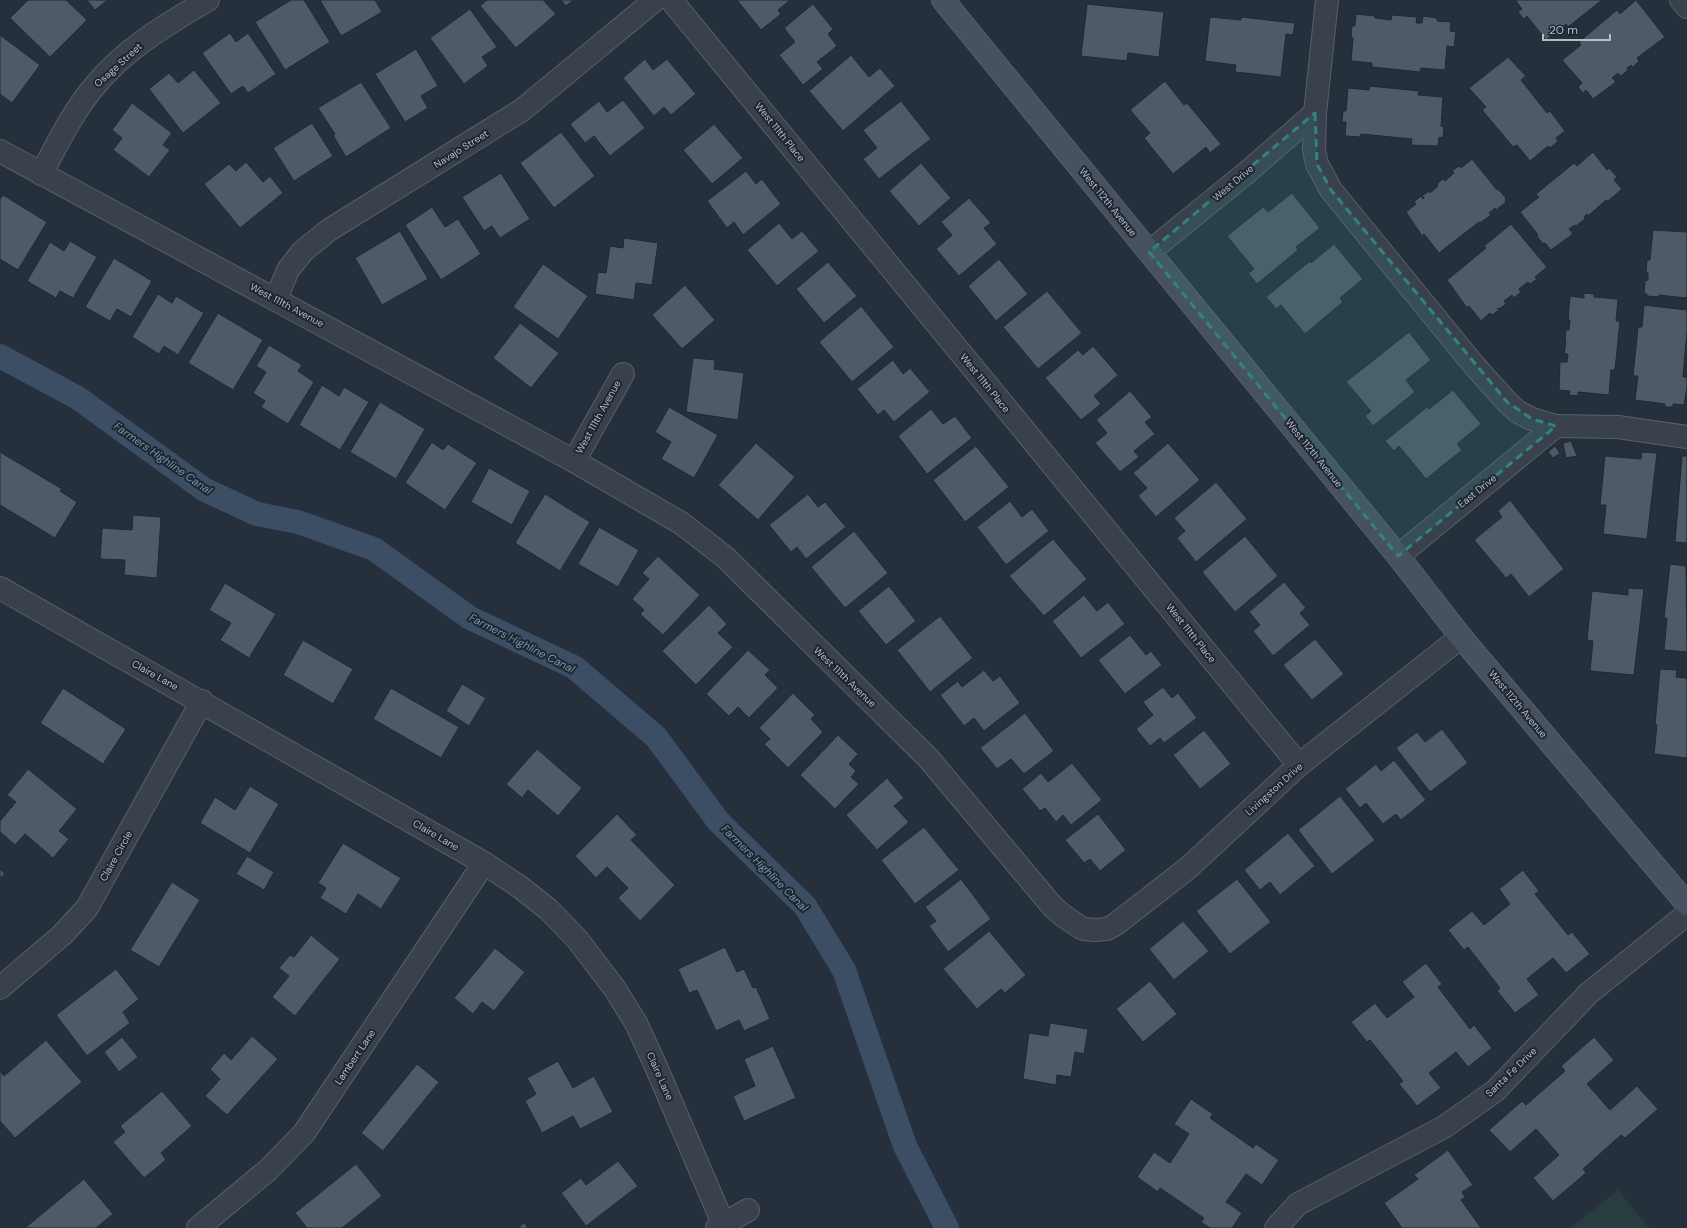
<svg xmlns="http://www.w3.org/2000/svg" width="1687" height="1228" font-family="'DM Sans',sans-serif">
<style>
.green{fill:#283d3e}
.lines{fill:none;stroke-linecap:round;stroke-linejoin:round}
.canal{stroke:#3c4e64;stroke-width:24}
.building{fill:#4e5a67;stroke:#202933}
.street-casing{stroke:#57606a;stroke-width:24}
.secondary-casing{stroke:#57606a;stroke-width:24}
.street{stroke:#39424c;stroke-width:22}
.secondary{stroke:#47515f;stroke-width:22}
.marked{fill:#308480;fill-opacity:0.2;stroke:#308480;stroke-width:3;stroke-dasharray:8 5;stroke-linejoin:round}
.labels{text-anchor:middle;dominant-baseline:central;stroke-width:4;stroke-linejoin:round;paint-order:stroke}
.street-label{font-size:10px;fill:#b5bdc7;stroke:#1e2731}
.water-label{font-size:11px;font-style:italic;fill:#7e94ad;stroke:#1e2731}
</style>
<rect width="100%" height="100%" fill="#25303c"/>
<!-- green -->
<path class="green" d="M1618 1190 1649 1228H1570Z"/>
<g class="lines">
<!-- canal -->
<path class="canal" d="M0 356 78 398 205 490 257 514 298 522 374 549 470 618 574 667 656 737 718 821 805 906 844 970 905 1146 947 1228"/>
</g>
<!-- building -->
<g class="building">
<path d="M28 0H66L87 20 50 57 10 18Z"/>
<path d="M87 0H108L95 10Z"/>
<path d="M291 0H304L330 42 285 70 255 22Z"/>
<path d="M320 0H375L382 12 341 36Z"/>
<path d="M487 0H543L556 14 516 48 480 6Z"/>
<path d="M561 0H573L566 6Z"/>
<path d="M737 0H788L789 1 778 10 781 14 761 30Z"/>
<path d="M1517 0H1602L1568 27 1566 24 1546 40 1527 16 1524 19 1518 12 1522 9 1516 1Z"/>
<path d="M1636 0 1665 37 1637 58 1639 61 1633 67 1631 65 1627 68 1628 70 1621 76 1618 73 1612 78 1616 82 1593 99 1586 90 1583 93 1578 87 1582 83 1562 60 1581 45 1579 42 1617 10 1620 14Z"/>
<path d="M813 4 833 29 828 34 837 46 817 62 823 69 803 85 779 55 795 42 784 28Z"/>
<path d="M1087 4 1164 12 1159 57 1128 53 1127 61 1081 56Z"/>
<path d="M470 9 497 47 482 57 488 66 464 84 430 38Z"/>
<path d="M1356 14 1375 16V18L1391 20 1392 15 1417 17 1416 23H1422L1423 16 1437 18V21L1451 22 1450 31 1456 32 1454 47 1447 46 1445 70 1421 68 1420 72 1372 67V63L1351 61 1353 38 1351 37 1352 26H1355Z"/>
<path d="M1210 17 1241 20V17L1295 23 1293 35 1286 34 1281 77 1235 72 1236 65 1205 61Z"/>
<path d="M230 33 236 42 248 33 276 74 248 93 243 86 231 94 202 53Z"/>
<path d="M0 35 40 65 12 103 0 94Z"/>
<path d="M416 49 438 86 421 96 428 108 405 122 375 74Z"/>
<path d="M851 55 869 77 880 68 895 86 843 131 809 91Z"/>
<path d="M1508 57 1526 76 1521 80 1547 113 1550 111 1565 131 1556 138 1558 141 1550 148 1548 146 1530 161 1517 145 1513 147 1482 110 1486 107 1469 88Z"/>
<path d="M645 59 653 70 667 59 696 94 671 115 664 107 654 116 623 78Z"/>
<path d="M194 70 221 103 183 133 149 89 169 73 178 83Z"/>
<path d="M1165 81 1184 105 1187 103 1221 144 1210 153 1206 147 1173 174 1144 138 1150 133 1130 110Z"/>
<path d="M361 82 391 128 346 157 333 135 335 134 318 108Z"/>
<path d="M1370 86 1419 91 1418 95 1443 97 1441 126 1444 127 1443 138 1439 137 1438 146 1411 145 1412 139 1361 134 1360 137 1345 136 1346 122H1342L1343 111H1346L1348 88 1369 90Z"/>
<path d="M623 100 645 128 610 156 594 136 585 143 570 124 599 101 607 112Z"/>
<path d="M901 101 931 139 879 179 863 159 877 148 863 130Z"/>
<path d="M132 103 172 133 163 145 170 150 149 177 113 150 122 138 112 130Z"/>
<path d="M312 123 333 156 294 181 273 148Z"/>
<path d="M714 124 743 158 712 184 683 150Z"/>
<path d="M561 132 595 176 554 208 520 163Z"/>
<path d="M1593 152 1607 170 1609 168 1617 177 1614 180 1622 189 1608 201 1606 200 1588 216 1587 214 1584 217 1585 219 1576 226 1575 225 1569 229 1573 234 1551 250 1545 243 1543 244 1537 236 1538 235 1520 212 1539 197 1536 194 1574 163 1577 166Z"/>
<path d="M1472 159 1497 190 1498 189 1506 198 1505 200 1506 202 1496 210 1495 208 1489 213 1491 215 1480 223 1479 222 1439 253 1424 234 1422 236 1406 212 1416 204 1414 202 1421 196 1423 199 1424 198 1422 196 1429 191 1430 193 1438 186 1437 184 1443 179 1445 181 1454 173 1452 171 1459 166 1461 168Z"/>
<path d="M246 162 263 182 270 176 283 193 240 228 204 184 229 164 236 171Z"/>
<path d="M921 163 951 198 919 226 889 191Z"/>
<path d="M746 171 756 184 762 179 781 204 743 235 734 222 727 228 707 201Z"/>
<path d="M501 173 530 219 500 238 492 226 484 231 462 197Z"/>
<path d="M1292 193 1320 228 1296 247 1298 250 1257 284 1248 273 1254 269 1227 236 1263 207 1268 212Z"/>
<path d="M3 195 47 222 18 270 0 259V199Z"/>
<path d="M969 198 991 223 984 228 997 244 959 276 936 249 952 235 941 222Z"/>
<path d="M432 207 445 227 458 219 481 254 441 280 405 225Z"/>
<path d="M779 223 792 239 802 231 819 251 777 286 747 250Z"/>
<path d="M1511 224 1547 267 1535 277 1537 279 1530 284 1528 282 1519 289 1521 292 1514 298 1512 295 1504 301 1506 304 1499 309 1497 308 1499 310 1492 315 1490 313 1481 321 1469 306 1467 308 1447 280 1486 248 1484 246Z"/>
<path d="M1653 230 1687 232V298L1659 295V297L1647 296V294H1644L1645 281 1648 280V273H1646L1647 260H1650Z"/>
<path d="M400 231 428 279 382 305 355 258Z"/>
<path d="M624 238 658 243 652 285 636 283 634 300 595 294 598 272 606 273 610 246 623 248Z"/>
<path d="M70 241 97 257 73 298 60 291 56 298 27 281 50 242 64 251Z"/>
<path d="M1334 244 1363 279 1340 298 1343 302 1305 334 1281 305 1276 309 1266 297 1310 261 1311 263Z"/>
<path d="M114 258 152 281 131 317 117 309 110 321 85 307Z"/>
<path d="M999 259 1028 294 996 321 968 286Z"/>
<path d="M828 262 857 296 824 323 796 289Z"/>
<path d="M543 264 588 296 558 339 513 307Z"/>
<path d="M685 285 715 320 682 349 652 315Z"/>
<path d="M1047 291 1082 333 1038 369 1003 327Z"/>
<path d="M1584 293 1594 294V297L1618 299 1616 321H1620L1615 370H1611L1609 395 1578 392V396L1569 395 1570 391 1559 390 1560 362H1567L1568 354H1564L1566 340H1565L1566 330H1569L1570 320H1568L1570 296 1584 298Z"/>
<path d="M158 294 172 303 176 296 204 313 178 355 164 346 159 354 132 337Z"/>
<path d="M1644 305 1687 310V332L1683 377H1687V387L1684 405 1673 404V407H1665V404L1635 400 1638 376H1633L1638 327H1642Z"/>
<path d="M861 306 894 347 852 382 819 342Z"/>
<path d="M218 313 263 340 233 390 188 363Z"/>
<path d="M520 323 559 353 531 388 493 358Z"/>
<path d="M1409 332 1431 360 1406 380 1415 392 1373 426 1365 416 1371 411 1346 382Z"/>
<path d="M269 345 302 365 298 371 314 382 288 424 261 407 265 401 253 393 266 372 256 366Z"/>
<path d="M1093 346 1118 375 1094 396 1101 404 1081 420 1045 378 1078 350 1083 355Z"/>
<path d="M693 358 715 360 714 369 744 373 738 420 686 412Z"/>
<path d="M893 360 903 374 910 368 930 392 894 422 884 410 878 415 857 389Z"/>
<path d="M322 385 339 396 344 387 369 402 340 450 299 425Z"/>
<path d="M1453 390 1481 424 1457 444 1462 450 1426 479 1399 446 1394 451 1385 441 1427 407 1429 409Z"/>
<path d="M1130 391 1152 417 1145 422 1155 434 1134 451 1139 457 1120 472 1095 443 1107 433 1096 420Z"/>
<path d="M380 402 425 429 396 479 350 452Z"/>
<path d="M669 407 718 435 694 478 661 459 671 442 655 432Z"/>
<path d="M931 409 943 424 955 416 972 438 927 474 898 436Z"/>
<path d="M1571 441 1577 456 1566 458 1563 443Z"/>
<path d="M432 442 443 450 448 444 477 463 445 510 405 483Z"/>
<path d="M756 443 795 477 758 520 718 485Z"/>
<path d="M1168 443 1200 480 1156 517 1138 496 1147 488 1133 473Z"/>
<path d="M976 446 1009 487 965 522 933 480Z"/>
<path d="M1555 446 1560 453 1553 458 1548 452Z"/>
<path d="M0 452 62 489 60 491 77 502 55 538 0 505Z"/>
<path d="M1642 452 1657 453 1647 539 1603 534 1606 505H1600L1605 456 1641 459Z"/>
<path d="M1682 456H1687V543L1675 542Z"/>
<path d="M489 468 530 491 512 525 471 502Z"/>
<path d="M1216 482 1247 519 1196 562 1177 538 1185 531 1174 518Z"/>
<path d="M545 494 590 522 560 571 515 543Z"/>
<path d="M808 494 818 507 825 502 846 527 806 559 797 547 791 552 769 525Z"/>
<path d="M1510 500 1564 569 1529 597 1511 574 1506 578 1474 540 1502 517 1498 511Z"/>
<path d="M1010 501 1022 517 1032 509 1049 531 1006 565 977 527Z"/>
<path d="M133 515 161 517 157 578 124 575 125 560 100 559 102 528 132 530Z"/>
<path d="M599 527 639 550 618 587 578 564Z"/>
<path d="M854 531 888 573 845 608 811 567Z"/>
<path d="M1245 536 1278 576 1235 612 1202 572Z"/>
<path d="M1053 539 1087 579 1044 616 1009 576Z"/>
<path d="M658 556 700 595 663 635 640 614 644 610 632 599 649 579 642 573Z"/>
<path d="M1670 564 1686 566 1687 652 1664 650 1667 618H1664Z"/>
<path d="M1284 582 1306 608 1300 613 1310 625 1273 656 1253 631 1260 625 1249 612Z"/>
<path d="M225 583 276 614 249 658 220 640 231 623 209 610Z"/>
<path d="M889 586 916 621 886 645 858 611Z"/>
<path d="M1628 588 1644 589 1634 675 1590 671 1593 641 1587 640 1592 591 1628 595Z"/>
<path d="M1084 595 1097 611 1108 602 1125 624 1081 658 1052 621Z"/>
<path d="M709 605 727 624 718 633 733 647 696 685 662 651Z"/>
<path d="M940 616 973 658 930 692 897 650Z"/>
<path d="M1130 635 1146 655 1151 651 1162 665 1125 694 1098 660Z"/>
<path d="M1315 639 1344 674 1312 700 1283 665Z"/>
<path d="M303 640 353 669 333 704 283 675Z"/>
<path d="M748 650 770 670 765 675 778 688 749 718 738 707 729 716 706 694Z"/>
<path d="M1660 669 1677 670 1676 677 1687 678V758L1654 754 1657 725H1655Z"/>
<path d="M984 670 993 681 1000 676 1020 703 984 731 974 718 964 726 940 695 958 681 962 687Z"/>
<path d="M462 684 486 698 469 726 446 711Z"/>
<path d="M1163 687 1172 698 1178 693 1197 718 1164 743 1160 738 1150 746 1136 729 1153 715 1143 702Z"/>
<path d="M63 688 126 729 103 764 40 723Z"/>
<path d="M391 688 459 727 441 758 373 719Z"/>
<path d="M793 693 815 715 811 719 823 732 788 768 764 744 770 739 759 728Z"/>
<path d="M1025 713 1054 751 1024 774 1011 759 997 769 980 748Z"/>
<path d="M1442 729 1468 763 1430 792 1396 748 1417 732 1425 742Z"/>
<path d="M1204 730 1231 764 1200 789 1173 755Z"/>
<path d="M838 735 858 754 849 764 856 771 851 777 859 784 835 809 800 775Z"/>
<path d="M537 749 582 788 558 816 528 790 522 798 506 784Z"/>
<path d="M1394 760 1426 800 1401 820 1396 814 1383 824 1366 803 1360 808 1345 789 1376 764 1381 771Z"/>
<path d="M1072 763 1102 800 1071 825 1063 815 1056 822 1045 808 1040 811 1022 789 1041 773 1048 782Z"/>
<path d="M28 769 77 809 59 831 69 839 53 858 25 834 15 845 0 832V821L16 802 7 795Z"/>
<path d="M887 778 904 798 894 806 909 822 877 850 846 815Z"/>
<path d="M250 786 279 804 250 853 200 823 215 797 235 810Z"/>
<path d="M1340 796 1375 840 1332 874 1298 830Z"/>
<path d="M617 814 637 835 631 840 675 885 640 921 618 898 628 888 607 867 596 878 575 856Z"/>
<path d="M1098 814 1126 850 1100 871 1090 859 1084 863 1065 840Z"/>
<path d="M924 827 959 870 915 904 881 860Z"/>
<path d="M1288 833 1315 866 1280 895 1270 882 1260 890 1244 870Z"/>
<path d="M343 843 401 878 381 909 358 894 346 914 320 898 326 888 318 883Z"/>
<path d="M247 856 274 872 264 890 236 874Z"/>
<path d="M0 869 5 874 0 878Z"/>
<path d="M1523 870 1539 891 1535 894 1568 935 1572 932 1590 954 1566 973 1553 958 1527 979 1539 995 1515 1013 1497 991 1500 988 1468 947 1464 950 1448 930 1472 911 1484 925 1510 904 1499 889Z"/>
<path d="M961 879 991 919 948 952 929 926 936 921 925 907Z"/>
<path d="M1237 879 1271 922 1230 954 1196 911Z"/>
<path d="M172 882 200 900 159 967 130 950Z"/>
<path d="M1183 921 1209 951 1174 980 1149 949Z"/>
<path d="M989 931 1026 975 1005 993 1001 989 977 1009 943 969Z"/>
<path d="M311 935 340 959 295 1016 272 997 289 976 279 968 290 955 294 957Z"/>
<path d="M725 947 737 972 744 969 753 988 756 987 770 1019 744 1031 739 1020 716 1031 697 990 689 993 678 969Z"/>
<path d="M495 948 525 972 494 1011 482 1002 473 1014 454 998Z"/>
<path d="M1426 963 1442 984 1438 987 1470 1029 1474 1025 1492 1048 1468 1067 1456 1052 1429 1073 1441 1088 1417 1106 1399 1084 1403 1081 1370 1040 1367 1042 1351 1022 1375 1003 1387 1018 1414 997 1402 982Z"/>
<path d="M116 969 139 999 123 1012 130 1023 87 1056 56 1015Z"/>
<path d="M1150 981 1177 1014 1143 1042 1116 1009Z"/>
<path d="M1050 1023 1088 1029 1084 1054 1075 1052 1071 1077 1057 1075 1056 1085 1023 1079 1029 1033 1048 1036Z"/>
<path d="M252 1036 278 1059 227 1115 205 1096 220 1079 210 1069 224 1053 231 1060Z"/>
<path d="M122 1037 138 1057 119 1072 104 1052Z"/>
<path d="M1594 1037 1614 1060 1587 1084 1610 1110 1637 1086 1658 1109 1625 1138 1621 1135 1583 1169 1586 1173 1553 1201 1533 1178 1559 1155 1536 1129 1510 1152 1489 1130 1522 1101 1526 1105 1565 1071 1561 1066Z"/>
<path d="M46 1040 82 1082 15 1138 0 1121V1071L4 1076Z"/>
<path d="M773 1046 796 1098 744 1121 733 1096 755 1086 744 1059Z"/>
<path d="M558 1061 573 1088 594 1076 613 1112 580 1129 573 1116 542 1133 525 1101 536 1094 527 1078Z"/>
<path d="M417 1064 439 1082 383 1151 361 1133Z"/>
<path d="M162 1091 192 1126 161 1153 166 1160 144 1178 113 1142 125 1132 120 1126Z"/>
<path d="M1191 1099 1213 1114 1210 1118 1253 1148 1256 1144 1279 1160 1262 1185 1246 1174 1226 1202 1242 1213 1232 1228H1210L1201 1222 1204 1218 1160 1188 1158 1192 1137 1177 1154 1152 1170 1163 1189 1134 1174 1124Z"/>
<path d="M1448 1150 1473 1185 1462 1192 1465 1197 1461 1200 1481 1228H1402L1384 1203 1418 1179 1414 1175Z"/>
<path d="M618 1161 638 1186 586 1226 561 1193 581 1178 586 1185Z"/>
<path d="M356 1164 382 1196 342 1228H307L295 1213Z"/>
<path d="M84 1179 113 1214 96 1228H25Z"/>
<path d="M524 1223 528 1228H518Z"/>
</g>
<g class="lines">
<defs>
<g id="street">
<path d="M671 0 1299 765"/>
<path d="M1327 0 1315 113 1314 150 1317 164 1331 190 1473 364 1507 402 1518 412 1532 419 1556 426 1618 427 1687 437"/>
<path d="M1681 0 1687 7"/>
<path d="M0 151 574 461 681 523 725 557 929 759 1053 907 1065 917 1083 929 1096 930 1107 929 1116 924 1188 868 1299 765 1461 637"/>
<path d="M41 174C57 145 72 113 93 88 123 50 167 24 208 0"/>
<path d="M1149 252 1251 169 1315 113"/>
<path d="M276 299 288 270 303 251 329 230 522 110 655 0"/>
<path d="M574 461 623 374"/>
<path d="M1398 556 1556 426"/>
<path d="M0 588 484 863 520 887 549 910 577 939 615 989 636 1023 654 1062 725 1228"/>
<path d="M0 988 62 935 87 908 202 701"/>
<path d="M198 1228 268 1170 304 1133 484 863"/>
<path d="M717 1228 748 1210"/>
<path d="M1276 1228 1298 1204 1444 1127 1495 1091 1589 993 1687 914"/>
</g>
<path id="secondary" d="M943 0 1398 556 1461 637 1687 904"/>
</defs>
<!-- street casing -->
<use href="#street" class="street-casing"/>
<!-- secondary casing -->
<use href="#secondary" class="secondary-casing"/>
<!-- street -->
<use href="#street" class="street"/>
<!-- secondary -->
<use href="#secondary" class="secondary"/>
</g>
<!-- marked area -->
<path class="marked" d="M1315 113 1317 164 1331 190 1507 402 1532 419 1556 426 1398 556 1149 252Z"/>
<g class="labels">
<!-- street labels -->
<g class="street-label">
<text transform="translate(118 65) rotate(-42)">Osage Street</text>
<text transform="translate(780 132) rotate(51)">West 111th Place</text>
<text transform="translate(461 149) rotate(-32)">Navajo Street</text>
<text transform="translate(1233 183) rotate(-40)">West Drive</text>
<text transform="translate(1108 202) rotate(51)">West 112th Avenue</text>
<text transform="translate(287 305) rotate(28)">West 111th Avenue</text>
<text transform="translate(985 383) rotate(51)">West 111th Place</text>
<text transform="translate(598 417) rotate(-61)">West 111th Avenue</text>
<text transform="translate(1314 453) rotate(51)">West 112th Avenue</text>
<text transform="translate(1477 491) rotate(-39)">East Drive</text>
<text transform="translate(1191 633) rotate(51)">West 111th Place</text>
<text transform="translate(155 675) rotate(29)">Claire Lane</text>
<text transform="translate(845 677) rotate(44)">West 111th Avenue</text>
<text transform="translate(1518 704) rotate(50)">West 112th Avenue</text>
<text transform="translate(1274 789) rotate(-42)">Livingston Drive</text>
<text transform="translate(436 835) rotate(30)">Claire Lane</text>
<text transform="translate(116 856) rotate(-61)">Claire Circle</text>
<text transform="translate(355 1057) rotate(-56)">Lambert Lane</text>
<text transform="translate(1511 1072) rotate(-44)">Santa Fe Drive</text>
<text transform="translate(660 1076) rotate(66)">Claire Lane</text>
</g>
<!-- water labels -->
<g class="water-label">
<text transform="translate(163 458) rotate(35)">Farmers Highline Canal</text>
<text transform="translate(522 643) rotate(27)">Farmers Highline Canal</text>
<text transform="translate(765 868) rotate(45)">Farmers Highline Canal</text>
</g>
</g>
<!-- scale -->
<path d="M1543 34v6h67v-6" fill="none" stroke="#b5bdc7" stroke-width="2"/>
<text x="1549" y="34" font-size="12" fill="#b5bdc7" stroke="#1e2731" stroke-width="3" paint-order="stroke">20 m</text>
</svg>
